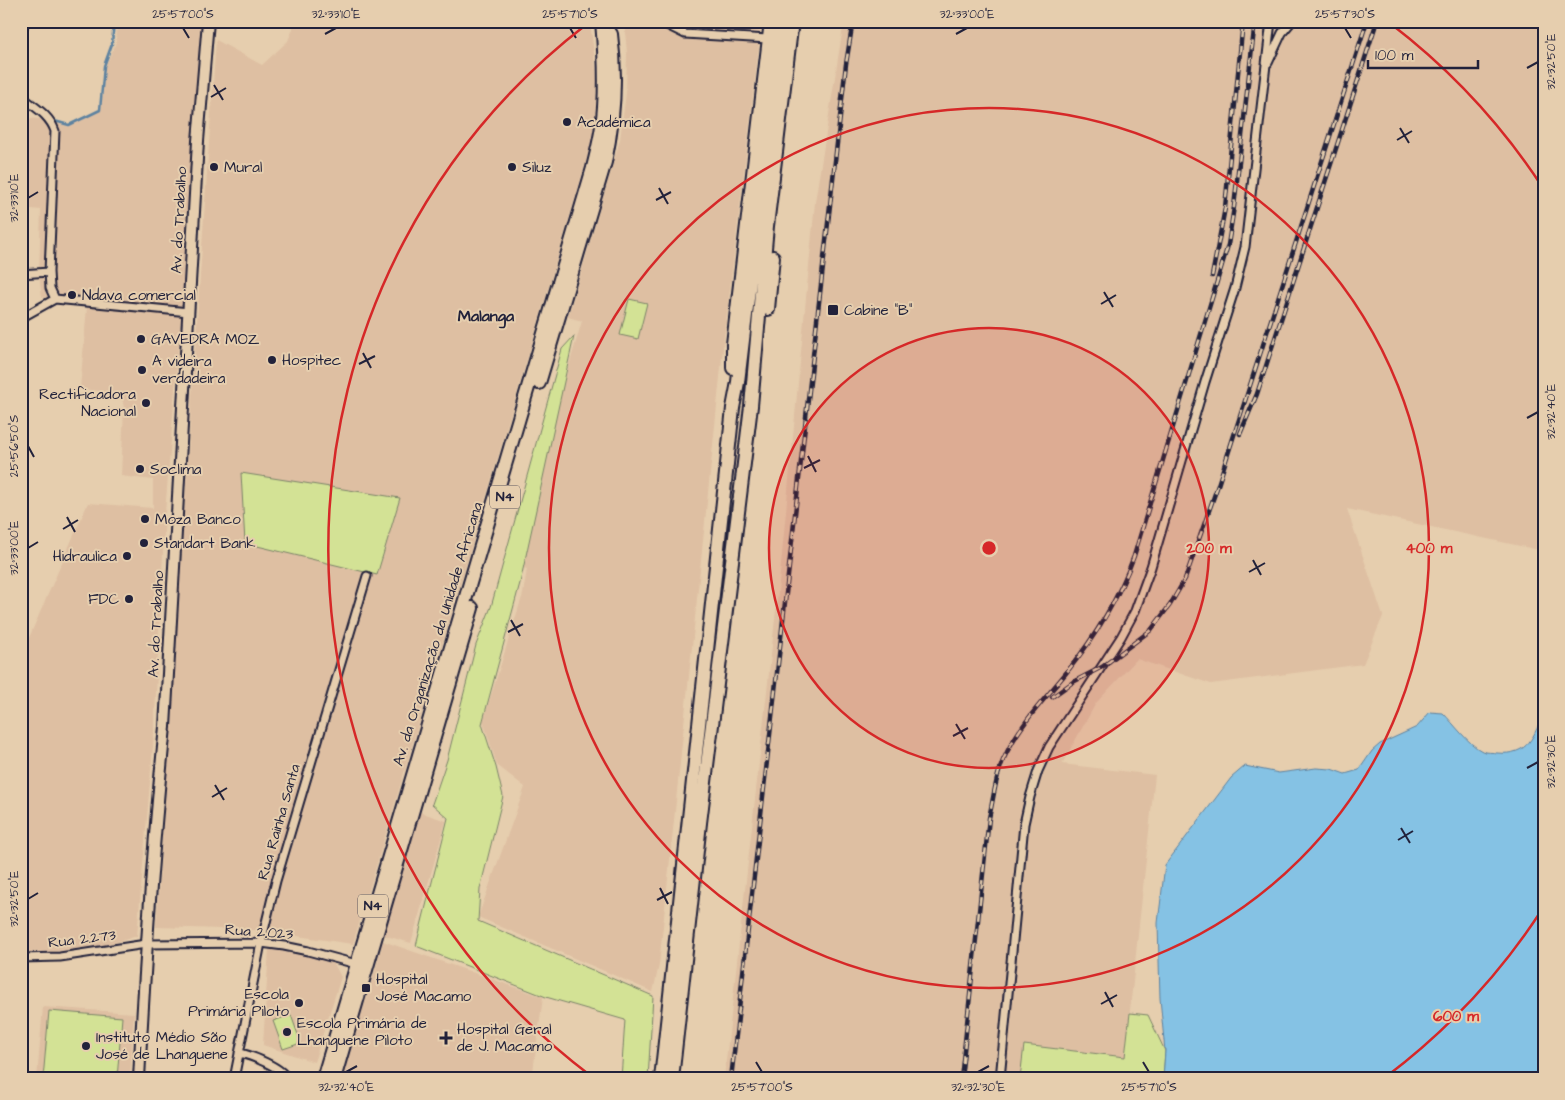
<svg xmlns="http://www.w3.org/2000/svg" width="1565" height="1100" font-family="'Architects Daughter',sans-serif">
  <style>
    .built { fill: #debfa2 }
    .green { fill: #d3e295; stroke: #7a8268 }
    .water { fill: #85c2e4; stroke: #5d82a0 }
    .lines { fill: none; stroke-linecap: round; stroke-linejoin: round }
    .stream { stroke: #5d82a0; stroke-width: 2.5 }
    .street-casing { stroke: #22223b; stroke-width: 11 }
    .secondary-casing { stroke: #22223b; stroke-width: 14 }
    .highway-casing { stroke: #22223b; stroke-width: 16 }
    .street { stroke: #e6ceae; stroke-width: 7 }
    .secondary { stroke: #e6ceae; stroke-width: 10 }
    .highway { stroke: #e6ceae; stroke-width: 12 }
    .rail-casing { stroke: #22223b; stroke-width: 4.5 }
    .rail { stroke: #e6ceae; stroke-width: 2.5; stroke-dasharray: 8; stroke-linecap: butt }
    .ticks { fill: none; stroke: #22223b; stroke-width: 2 }
    .ring { fill: none; stroke: #d62828; stroke-width: 2.5 }
    .poi-dot { fill: #22223b; stroke: #e6ceae; stroke-width: 2 }
    .labels { text-anchor: middle; dominant-baseline: central; stroke-width: 4; stroke-linejoin: round; paint-order: stroke }
    .shield { fill: #e6ceae; stroke: #5d565e; stroke-width: 1 }
    .shield-label { font-size: 14px; font-weight: bold; fill: #22223b }
    .poi-label { font-size: 15px; fill: #22223b; stroke: #e6ceae; text-anchor: start }
    .street-label { font-size: 15px; fill: #22223b; stroke: #e6ceae }
    .neighbourhood-label { font-size: 16px; font-weight: bold; fill: #22223b; stroke: #e6ceae }
    .centre { fill: #d62828; stroke: #e6ceae; stroke-width: 2.5 }
    .ring-label { font-size: 15px; text-anchor: middle; font-weight: bold; fill: #d62828; stroke: #e6ceae; stroke-width: 4; stroke-linejoin: round; paint-order: stroke }
    .neatline { fill: none; stroke: #22223b; stroke-width: 2 }
    .ticks-label { font-size: 12px; text-anchor: middle; fill: #22223b }
  </style>
  <rect width="100%" height="100%" fill="#e6ceae"/>
  <filter id="ink" filterUnits="userSpaceOnUse"><feTurbulence type="fractalNoise" baseFrequency=".02" numOctaves="2"/><feDisplacementMap in="SourceGraphic" scale="10" xChannelSelector="R" yChannelSelector="G"/><feConvolveMatrix kernelMatrix="1 2 1 2 8 2 1 2 1" color-interpolation-filters="sRGB"/></filter>
  <g filter="url(#ink)">
    <path class="built" d="M117,21H205L165,513L154,734L137,936L79,954L21,956V656L88,503L153,508V480L121,476L124,408L121,393L80,389L87,307L42,297L39,275L41,210L21,208V118L43,119L69,126L101,110L105,67L116,43Z
      M292,21H590L597,79L594,135L353,944L255,930L156,927L216,40L262,65L288,41L293,29Z
      M624,21H762L723,348L659,965L653,992L478,917L525,787L497,765L483,721L523,594L527,569L517,566L560,396L582,321L568,317L620,140L626,93L627,53Z
      M844,21H1544V551L1347,509L1383,616L1363,664L1211,684L1137,659L1096,703L1062,764L1155,775L1125,1057L1025,1045L1020,1079H724L781,565L815,202Z
      M420,812L446,821L411,943L383,935Z
      M383,941L543,997L532,1079H341L375,971Z
      M269,948L333,962L341,977L314,1062L263,1045Z
      M43,1007L134,1013L130,1079H37Z"/>
    <path class="green" d="M629,299L647,303L638,339L620,335Z
      M574,336L520,583L482,724L496,767L503,796L480,889L478,921L653,996L648,1079H621L625,1020L546,997L416,946L448,818L432,804L447,760L476,645L491,607L562,349Z
      M241,473L400,498L377,575L245,543Z
      M49,1011L122,1017L117,1079H43Z
      M1130,1013L1148,1015L1165,1051L1163,1079H1020L1024,1045L1125,1057Z
      M291,1015L301,1043L283,1049L273,1021Z"/>
    <path class="water" d="M1544,711V1079H1163L1165,1051L1160,998L1158,923L1165,865L1231,778L1245,766L1279,773L1316,768L1331,769L1345,774L1359,770L1372,751L1380,744L1417,727L1430,712L1443,713C1454,724 1468,744 1482,751C1486,753 1493,752 1497,753C1529,756 1534,736 1544,711Z"/>
    <g class="lines">
      <path class="stream" d="M51,120L69,125L100,110L104,66L112,44L114,21"/>
      <defs>
        <path id="street" d="M659,21L685,34L768,39
          M609,22L622,21
          M21,33L25,21
          M1268,63L1282,33L1292,21
          M21,96C34,107 49,114 55,131L49,272L50,288L55,299L189,312
          M21,274L49,272
          M21,318L55,299
          M21,958L60,957L146,944L261,943L284,946L308,951L360,965
          M239,1053C251,1055 283,1068 287,1079
          M234,1079L261,943L276,881L367,576
          M1000,1079L1024,824L1030,797L1038,771L1049,747L1121,637L1135,611L1151,567L1205,382L1235,288L1245,247L1271,21"/>
        <path id="secondary" d="M139,1079C145,961 153,844 165,727L198,141L208,21"/>
        <path id="highway" d="M768,309L773,257
          M733,368V344L771,21
          M539,383L605,162C614,119 617,78 611,34
          M323,1079L593,168C596,155 600,141 602,126C607,92 605,56 602,21
          M334,1079L472,608
          M661,1079L733,408L738,382L781,21
          M672,1079L700,823L751,406L767,226L792,21"/>
      </defs>
      <use href="#street" class="street-casing"/>
      <use href="#secondary" class="secondary-casing"/>
      <use href="#highway" class="highway-casing"/>
      <use href="#street" class="street"/>
      <use href="#secondary" class="secondary"/>
      <use href="#highway" class="highway"/>
      <defs>
        <path id="rail" d="M1212,276L1225,208L1243,21
          M1240,434L1257,394L1377,21
          M1052,697L1073,682L1102,667L1151,630L1170,605L1185,579L1218,485L1367,21
          M731,1079L846,64L853,21
          M961,1079L989,818C994,796 996,772 1007,752C1022,722 1045,699 1066,673C1096,636 1118,600 1134,556L1228,245L1234,207L1255,21"/>
      </defs>
      <use href="#rail" class="rail-casing"/>
      <use href="#rail" class="rail"/>
    </g>
  </g>
  <path class="ticks" d="M183,28L189,38M570,28L576,38M1345,28L1351,38M325,34L336,28M956,34L967,28M1527,68L1538,62M214,85L223,100M211,97L226,88M1400,128L1409,143M1397,140L1412,131M659,188L668,204M28,198L38,192M656,200L671,192M1104,292L1113,307M1101,304L1116,295M363,353L371,368M359,364L375,356M1527,418L1538,412M28,446L34,457M808,456L816,472M804,468L820,460M67,517L75,532M63,529L78,520M28,548L38,542M1253,560L1261,575M1249,572L1265,563M511,620L520,636M508,632L523,624M956,724L965,739M953,736L968,728M1527,768L1538,762M215,785L224,800M212,797L227,788M1401,828L1410,843M1398,840L1413,831M660,888L668,904M28,899L38,893M657,900L672,892M1105,992L1113,1007M1101,1004L1117,995M756,1062L762,1072M1143,1062L1149,1072M346,1072L357,1066M978,1072L989,1066"/>
  <circle cx="989" cy="548" r="220" fill="#d62828" fill-opacity=".12"/>
  <g class="ring">
    <circle cx="989" cy="548" r="220"/>
    <circle cx="989" cy="548" r="440"/>
    <path d="M1543 908A661 661 0 0 1 1387 1076M591 1076A661 661 0 0 1 587 24M1391 24A661 661 0 0 1 1543 188"/>
  </g>
  <g class="poi-dot">
    <circle cx="567" cy="122" r="5"/>
    <circle cx="214" cy="167" r="5"/>
    <circle cx="512" cy="167" r="5"/>
    <circle cx="72" cy="295" r="5"/>
    <rect x="827" y="304" width="12" height="12" rx="2.5"/>
    <circle cx="141" cy="339" r="5"/>
    <circle cx="272" cy="360" r="5"/>
    <circle cx="142" cy="370" r="5"/>
    <circle cx="146" cy="403" r="5"/>
    <circle cx="140" cy="469" r="5"/>
    <circle cx="145" cy="519" r="5"/>
    <circle cx="144" cy="543" r="5"/>
    <circle cx="127" cy="556" r="5"/>
    <circle cx="129" cy="599" r="5"/>
    <rect x="361" y="983" width="10" height="10" rx="2.5"/>
    <circle cx="299" cy="1003" r="5"/>
    <circle cx="287" cy="1032" r="5"/>
    <path d="M443.5 1030.5h5v5h5v5h-5v5h-5v-5h-5v-5h5z"/>
    <circle cx="86" cy="1046" r="5"/>
  </g>
  <g class="labels">
    <g class="shield">
      <rect x="490" y="485.5" width="30" height="23" rx="4"/>
      <rect x="358" y="894.5" width="30" height="23" rx="4"/>
    </g>
    <g class="shield-label">
      <text x="505" y="497">N4</text>
      <text x="373" y="906">N4</text>
    </g>
    <g class="poi-label">
      <text x="577" y="122">Académica</text>
      <text x="224" y="167">Mural</text>
      <text x="522" y="167">Siluz</text>
      <text x="82" y="295">Ndava comercial</text>
      <text x="844" y="310">Cabine "B"</text>
      <text x="151" y="339">GAVEDRA MOZ</text>
      <text x="282" y="360">Hospitec</text>
      <text x="152" y="361">A videira<tspan x="152" dy="17">verdadeira</tspan></text>
      <text x="136" y="394" text-anchor="end">Rectificadora<tspan x="136" dy="17">Nacional</tspan></text>
      <text x="150" y="469">Soclima</text>
      <text x="155" y="519">Moza Banco</text>
      <text x="154" y="543">Standart Bank</text>
      <text x="117" y="556" text-anchor="end">Hidraulica</text>
      <text x="119" y="599" text-anchor="end">FDC</text>
      <text x="376" y="979">Hospital<tspan x="376" dy="17">José Macamo</tspan></text>
      <text x="289" y="994" text-anchor="end">Escola<tspan x="289" dy="17">Primária Piloto</tspan></text>
      <text x="297" y="1023">Escola Primária de<tspan x="297" dy="17">Lhanguene Piloto</tspan></text>
      <text x="457" y="1029">Hospital Geral<tspan x="457" dy="17">de J. Macamo</tspan></text>
      <text x="96" y="1037">Instituto Médio São<tspan x="96" dy="17">José de Lhanguene</tspan></text>
    </g>
    <g class="street-label">
      <text transform="translate(179 220) rotate(-87)">Av. do Trabalho</text>
      <text transform="translate(156 624) rotate(-87)">Av. do Trabalho</text>
      <text transform="translate(438 634) rotate(-73)">Av. da Organização da Unidade Africana</text>
      <text transform="translate(279 822) rotate(-74)">Rua Rainha Santa</text>
      <text transform="translate(259 932) rotate(4)">Rua 2.023</text>
      <text transform="translate(82 939) rotate(-7)">Rua 2.273</text>
    </g>
    <g class="neighbourhood-label">
      <text x="486" y="316">Malanga</text>
    </g>
  </g>
  <circle cx="989" cy="548" r="8" class="centre"/>
  <g class="ring-label">
    <text x="1209" y="553">200 m</text>
    <text x="1429" y="553">400 m</text>
    <text x="1456" y="1021">600 m</text>
  </g>
  <rect width="1565" height="1100" fill="none" stroke="#e6ceae" stroke-width="55"/>
  <path d="M1368 60v8h110v-8" fill="none" stroke="#22223b" stroke-width="2.5"/>
  <text x="1375" y="60" font-size="15" fill="#22223b" stroke="#e6ceae" stroke-width="4" paint-order="stroke">100 m</text>
  <rect x="28" y="28" width="1510" height="1044" class="neatline"/>
  <g class="ticks-label">
    <text x="183" y="18">25°57'00"S</text>
    <text x="336" y="18">32°33'10"E</text>
    <text x="570" y="18">25°57'10"S</text>
    <text x="967" y="18">32°33'00"E</text>
    <text x="1345" y="18">25°57'30"S</text>
    <text transform="translate(1551 62) rotate(-90)" y="4">32°32'50"E</text>
    <text transform="translate(14 198) rotate(-90)" y="4">32°33'10"E</text>
    <text transform="translate(1551 412) rotate(-90)" y="4">32°32'40"E</text>
    <text transform="translate(14 446) rotate(-90)" y="4">25°56'50"S</text>
    <text transform="translate(14 548) rotate(-90)" y="4">32°33'00"E</text>
    <text transform="translate(1551 762) rotate(-90)" y="4">32°32'30"E</text>
    <text transform="translate(14 899) rotate(-90)" y="4">32°32'50"E</text>
    <text x="346" y="1091">32°32'40"E</text>
    <text x="762" y="1091">25°57'00"S</text>
    <text x="978" y="1091">32°32'30"E</text>
    <text x="1149" y="1091">25°57'10"S</text>
  </g>
</svg>
